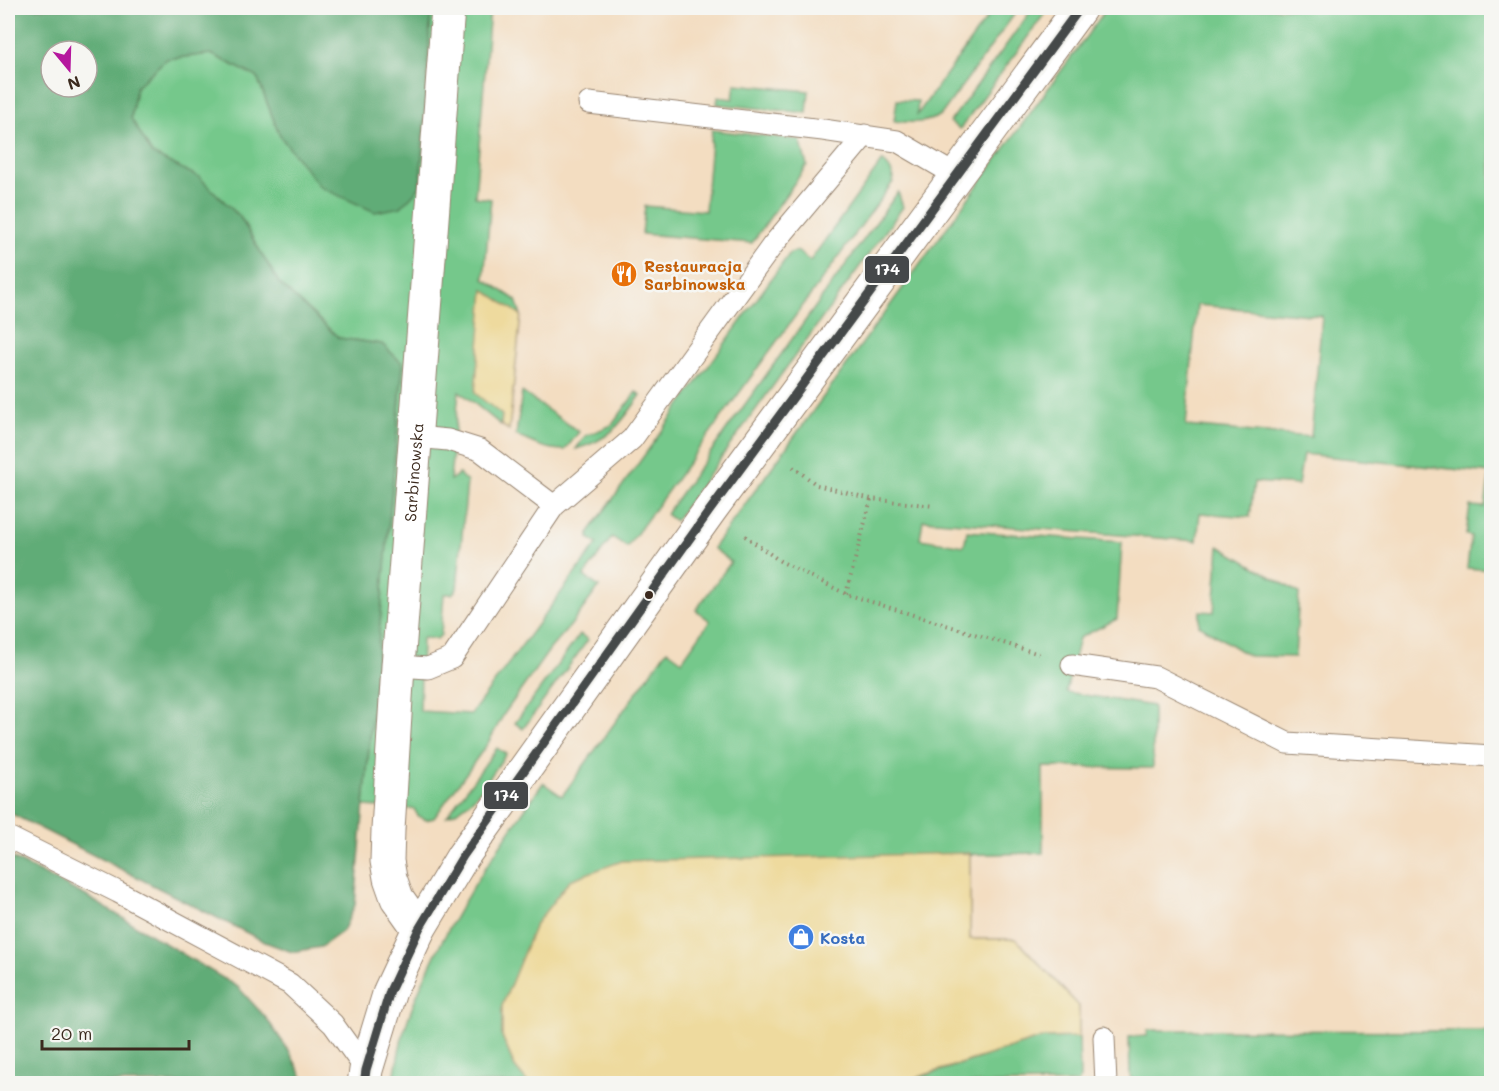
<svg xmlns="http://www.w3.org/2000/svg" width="1499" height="1091" font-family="Mali,sans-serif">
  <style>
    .green { fill: #75c88b; stroke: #587954; stroke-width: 1.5; fill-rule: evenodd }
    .forest { fill: #60ac77; stroke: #4e6b4a; stroke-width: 1.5; fill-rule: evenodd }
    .sand { fill: #eeda9e; stroke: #94825e; stroke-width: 1.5 }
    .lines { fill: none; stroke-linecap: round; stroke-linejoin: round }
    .lane-casing { stroke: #978470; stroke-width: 23 }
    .street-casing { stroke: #978470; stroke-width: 35 }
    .path { stroke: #978470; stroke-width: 4; stroke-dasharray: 1.5 4.5; stroke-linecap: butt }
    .lane { stroke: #fff; stroke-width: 21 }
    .street { stroke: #fff; stroke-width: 33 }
    .bus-1-casing { stroke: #f6f6f2; stroke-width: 14 }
    .bus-1 { stroke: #45484a; stroke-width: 9 }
    .bus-dot { fill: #3b2a1e; stroke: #f6f6f2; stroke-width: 2 }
    .labels { text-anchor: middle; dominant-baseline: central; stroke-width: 5; stroke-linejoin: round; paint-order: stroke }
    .food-label { font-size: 16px; font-weight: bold; fill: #c56008; stroke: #f6f6f2; text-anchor: start }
    .street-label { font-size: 16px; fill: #3b2a1e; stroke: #f6f6f2 }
    .shop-label { font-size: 16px; font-weight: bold; fill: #366cbe; stroke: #f6f6f2; text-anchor: start }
    .line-badge { stroke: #f6f6f2; stroke-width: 2 }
    .badge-label { font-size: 16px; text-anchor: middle; font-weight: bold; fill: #fff }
  </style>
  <rect width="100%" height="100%" fill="#f6f6f2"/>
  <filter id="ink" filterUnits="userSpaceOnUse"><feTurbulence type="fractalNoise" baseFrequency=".0167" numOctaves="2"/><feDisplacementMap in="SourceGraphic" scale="12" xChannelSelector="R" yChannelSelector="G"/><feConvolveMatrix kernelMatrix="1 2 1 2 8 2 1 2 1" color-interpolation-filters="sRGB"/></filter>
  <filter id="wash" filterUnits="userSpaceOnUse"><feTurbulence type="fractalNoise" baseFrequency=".008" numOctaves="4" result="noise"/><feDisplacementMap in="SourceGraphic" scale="24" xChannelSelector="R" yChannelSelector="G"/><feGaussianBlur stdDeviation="1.35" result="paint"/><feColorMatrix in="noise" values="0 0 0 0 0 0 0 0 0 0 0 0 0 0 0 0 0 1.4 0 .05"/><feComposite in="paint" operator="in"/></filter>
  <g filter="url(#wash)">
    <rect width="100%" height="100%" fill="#f3ddc1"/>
    <path class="green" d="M431,8H490L475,197L491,199L484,279L516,300L521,315L484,290L502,415L501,425L459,391L450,480L459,474L467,482L457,589L452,594H444L441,635L437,639L422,638L420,711L471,714L597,544L589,538V532L790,253L797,251L810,261L882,161C890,167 893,172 893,182L627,547L612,537L584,576L599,587L571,625L550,649L504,714L488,743L434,818L426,820L418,816L414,809L364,806L403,364L382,344L339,338L279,283L240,217L199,177L152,154L131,119L136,87L166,59L211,54L257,77L280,136L420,186Z
      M994,8H1019L941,115C925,124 912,123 894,121L897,100L918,101L917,115Z
      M1033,8H1049L960,129L950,122Z
      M1107,8H1491V570L1467,568L1471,536L1466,535L1470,506L1485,507L1490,473L1303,454L1298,485L1254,482L1250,517L1200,513L1197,541L923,520L920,539L964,546L967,531L1122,542L1117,619L1079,638L1066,692L1153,706V768L1043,767V853L622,861L502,1006V1036L515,1067L529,1083L393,1084C396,1067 399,1050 403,1034C432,941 488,862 543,783L562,796L667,650L682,661L710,621L696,610L731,562L713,548ZM1197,305L1322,316L1311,437L1186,426Z
      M735,84L809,91L807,113L717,104L718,97L733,99Z
      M712,130L800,140L807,165L752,243L642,234L645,206L705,211Z
      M898,192L903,207L675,521L666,514Z
      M522,392L579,432L565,450C546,450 533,444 516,435Z
      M636,392L641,395C620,424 612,439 576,449L585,436L612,425Z
      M1219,546L1299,593L1295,657L1249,656L1199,625L1200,611L1214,612Z
      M580,634L588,640L523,729L515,723Z
      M497,748L506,754C489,777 475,806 447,816Z
      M1148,1030L1491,1031V1083L1354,1084L1280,1080L1207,1084L1134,1083L1130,1076L1129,1037L1147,1036Z
      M1079,1037L1080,1078L1078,1083L899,1084L1042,1038Z"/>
    <path class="forest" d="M8,8H431L420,187L401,207L375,212L320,187L280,136L257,77L211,54L166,59L136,87L131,118L152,154L199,177L240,217L279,283L339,338L382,344L403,364L355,905L343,931L321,947L292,952L265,942L8,812ZM51,51H87V87H51Z
      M8,856L86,896L238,987L266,1018L289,1051L306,1083H8Z"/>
    <path class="sand" d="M484,290L521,315L509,430L501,425L502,415L475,393Z
      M970,853V939H1016L1079,1006V1037L1042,1038L899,1083L529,1084L515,1067L502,1036V1006L535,925L570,880L622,861Z"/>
  </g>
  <g filter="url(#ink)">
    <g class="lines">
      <defs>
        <path id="lane" d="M589,103L823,130L897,141L957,176
          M554,506L632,439L772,246L865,135
          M1072,665L1156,677L1287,743L1492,756
          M398,666L428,668L452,658L554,506L480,450L448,440L416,437
          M8,837L118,892L290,984L333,1024L366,1070
          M1104,1037L1106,1084"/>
        <g id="street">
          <path id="s1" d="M419,929L397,898L390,878L387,861L388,830L398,666L448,8"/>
          <path d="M364,1084L366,1070L390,991L419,929L463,856L710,510L1080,8"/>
        </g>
      </defs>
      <use href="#lane" class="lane-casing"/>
      <use href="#street" class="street-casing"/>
      <path class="path" d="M793,467L817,485L871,499L934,506
        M745,536L780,561L846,594L1039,654
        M846,594L871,499"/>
      <use href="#lane" class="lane"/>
      <use href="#street" class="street"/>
      <defs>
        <path id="bus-1" d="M364,1084L366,1070L390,991L419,929L463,856L710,510L1080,8"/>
      </defs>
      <use href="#bus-1" class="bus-1-casing"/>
      <use href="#bus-1" class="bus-1"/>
    </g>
  </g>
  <defs>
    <symbol id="restaurant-disc" viewBox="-11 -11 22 22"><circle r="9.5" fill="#e8710a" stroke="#f6f6f2"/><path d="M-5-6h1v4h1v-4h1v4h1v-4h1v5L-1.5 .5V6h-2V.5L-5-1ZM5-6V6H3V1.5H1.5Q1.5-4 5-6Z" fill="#fff"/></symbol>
    <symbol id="shop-disc" viewBox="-11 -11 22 22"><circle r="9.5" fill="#3f7fe0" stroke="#f6f6f2"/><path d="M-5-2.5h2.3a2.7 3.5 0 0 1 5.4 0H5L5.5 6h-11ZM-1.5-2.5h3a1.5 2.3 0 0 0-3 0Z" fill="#fff"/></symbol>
  </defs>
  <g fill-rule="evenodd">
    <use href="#restaurant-disc" x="609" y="259" width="30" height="30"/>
    <use href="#shop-disc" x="786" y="922" width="30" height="30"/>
  </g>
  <circle class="bus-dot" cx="649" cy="595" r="5"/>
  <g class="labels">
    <g class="food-label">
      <text x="644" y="265">Restauracja<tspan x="644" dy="18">Sarbinowska</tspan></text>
    </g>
    <g class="street-label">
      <text stroke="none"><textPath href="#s1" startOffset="466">Sarbinowska</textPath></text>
    </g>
    <g class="shop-label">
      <text x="820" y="937">Kosta</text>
    </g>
  </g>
  <g class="line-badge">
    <rect x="864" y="255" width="46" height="29" rx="6" fill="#45484a"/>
    <rect x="483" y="781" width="46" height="29" rx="6" fill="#45484a"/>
  </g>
  <g class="badge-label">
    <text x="887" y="275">174</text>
    <text x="506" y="801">174</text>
  </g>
  <rect width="1499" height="1091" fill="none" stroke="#f6f6f2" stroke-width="30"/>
  <g transform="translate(69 69) rotate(161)"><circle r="28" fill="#f6f6f2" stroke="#aba49d" stroke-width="1.5"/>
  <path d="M0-4.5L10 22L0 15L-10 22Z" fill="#b5179e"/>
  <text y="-9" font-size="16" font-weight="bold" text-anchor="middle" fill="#3b2a1e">N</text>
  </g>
  <path d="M42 1040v9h147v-9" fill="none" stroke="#3b2a1e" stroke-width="3"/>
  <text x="51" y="1040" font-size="18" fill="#3b2a1e" stroke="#f6f6f2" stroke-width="4.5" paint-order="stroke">20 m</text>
</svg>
